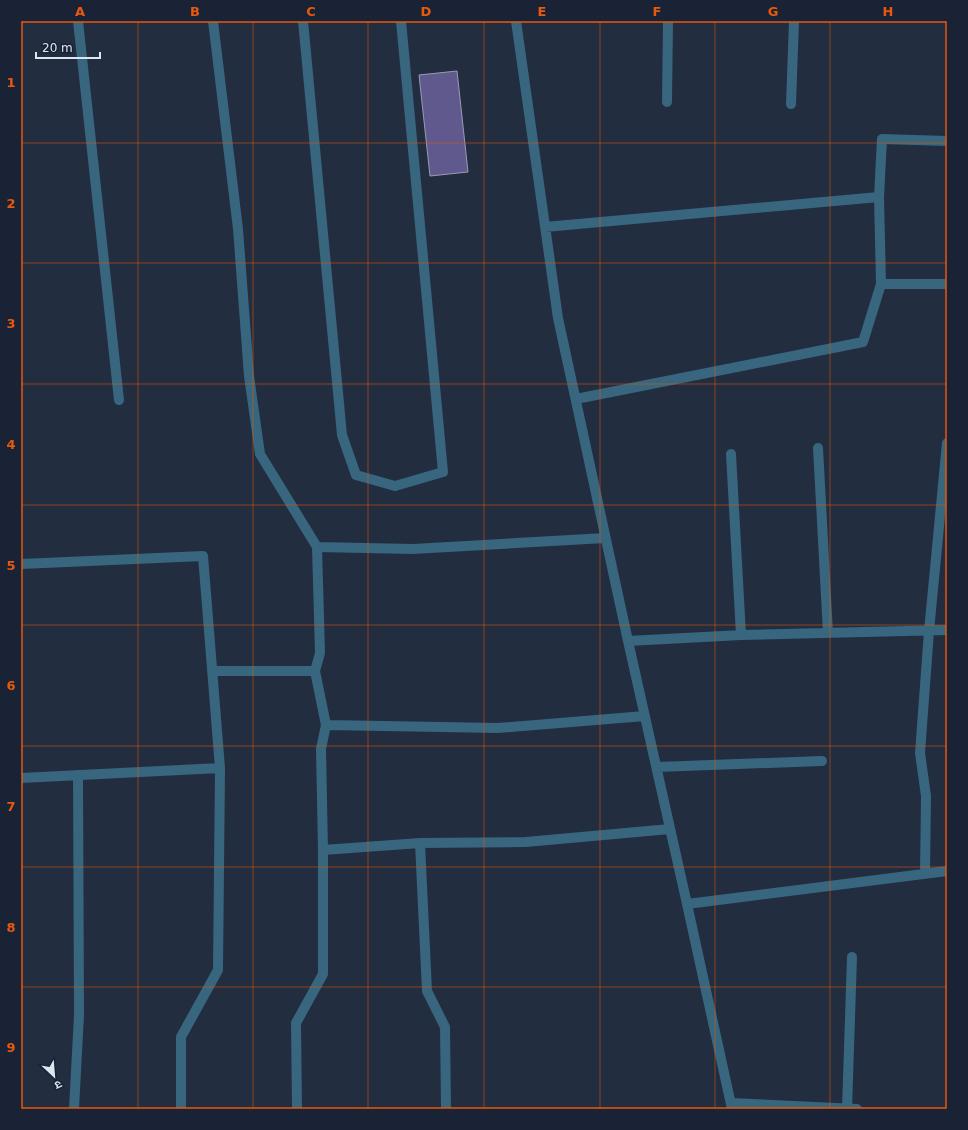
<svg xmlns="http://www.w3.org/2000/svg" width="968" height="1130" font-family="'DejaVu Sans','Noto Sans Devanagari',sans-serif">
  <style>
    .building { fill: #60598e; stroke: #9c9ab3 }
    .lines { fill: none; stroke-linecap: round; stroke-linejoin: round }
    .minor { stroke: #37667e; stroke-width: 10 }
    .grid { fill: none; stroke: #e8590c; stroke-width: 1; stroke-opacity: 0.55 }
    .neatline { fill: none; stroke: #e8590c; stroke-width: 1.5 }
    .grid-label { font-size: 13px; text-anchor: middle; font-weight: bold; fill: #e8590c }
  </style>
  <rect width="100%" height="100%" fill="#222d40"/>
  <path class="building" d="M457,71L468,172L430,176L419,75Z"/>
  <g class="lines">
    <path class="minor" d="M78,21L119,400
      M213,21L238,229L249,376L260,454L317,547L320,653L315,671L326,725L321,749L323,850V974L296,1023L297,1109
      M303,21L342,435L356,475L395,486L443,472L401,21
      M516,21L558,318L628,641L687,904
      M667,102L668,21
      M791,104L794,21
      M947,141L882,139L879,197L881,284H947
      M545,227L879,197
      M576,399L863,342L881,284
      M818,448L828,633
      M731,454L741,635
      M317,547L413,549L605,538
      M21,564L203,556L220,768L21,778
      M628,641L741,635L947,630
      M212,671H315
      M326,725L498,728L645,716
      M657,767L822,761
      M420,843L427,991L445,1027L446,1109
      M323,850L420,843L526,842L670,829
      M925,874L926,796L920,753L929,631L947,443
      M731,1103L857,1109
      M74,1109L79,1015L78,775
      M181,1109V1037L218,970L220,768
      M732,1109L687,904L947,871
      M847,1109L852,957"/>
  </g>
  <path class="grid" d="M138,21V1109M253,21V1109M368,21V1109M484,21V1109M600,21V1109M715,21V1109M830,21V1109M21,143H947M21,263H947M21,384H947M21,505H947M21,625H947M21,746H947M21,867H947M21,987H947"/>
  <rect width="968" height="1130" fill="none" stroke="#192335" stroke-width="44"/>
  <g transform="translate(54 1076) rotate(154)" stroke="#192335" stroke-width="3" paint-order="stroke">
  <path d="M0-3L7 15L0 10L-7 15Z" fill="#dee6f2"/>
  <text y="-6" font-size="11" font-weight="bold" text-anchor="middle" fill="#dee6f2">उ</text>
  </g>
  <path d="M36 52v6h64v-6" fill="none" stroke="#dee6f2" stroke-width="2"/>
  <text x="42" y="52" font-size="12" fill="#dee6f2" stroke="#192335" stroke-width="3" paint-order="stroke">20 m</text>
  <rect x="22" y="22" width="924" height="1086" class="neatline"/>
  <g class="grid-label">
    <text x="80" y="16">A</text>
    <text x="195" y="16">B</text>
    <text x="311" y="16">C</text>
    <text x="426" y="16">D</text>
    <text x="542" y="16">E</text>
    <text x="657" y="16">F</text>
    <text x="773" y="16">G</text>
    <text x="888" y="16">H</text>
    <text x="11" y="87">1</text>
    <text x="11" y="208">2</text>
    <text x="11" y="328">3</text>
    <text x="11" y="449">4</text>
    <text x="11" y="570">5</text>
    <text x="11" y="690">6</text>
    <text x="11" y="811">7</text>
    <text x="11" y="932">8</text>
    <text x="11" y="1052">9</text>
  </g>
</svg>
